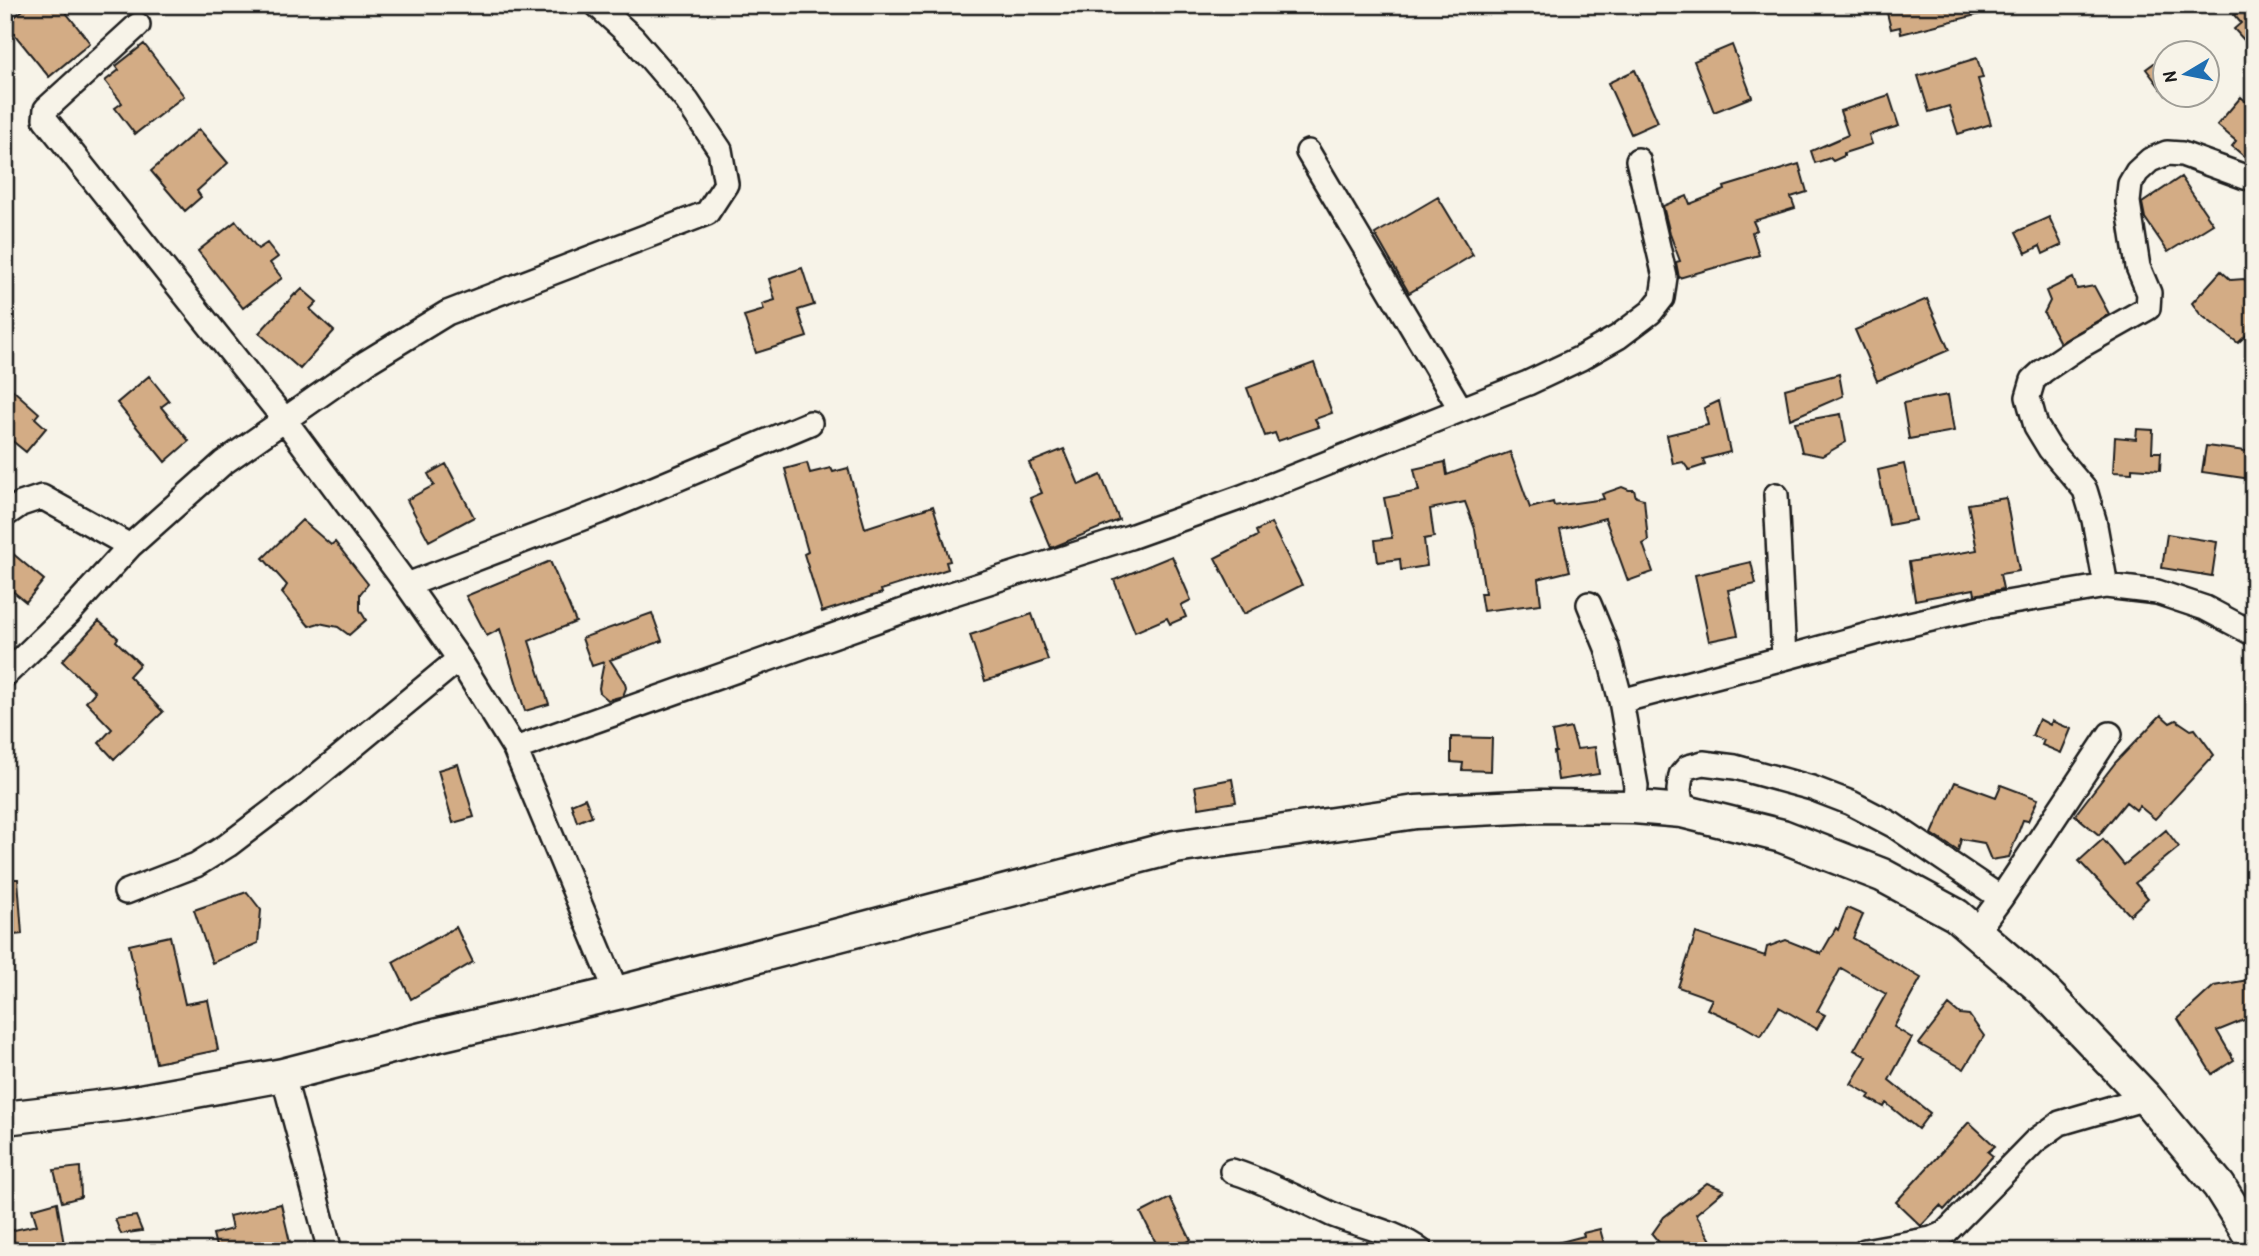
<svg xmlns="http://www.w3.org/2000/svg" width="2259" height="1256" font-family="'Patrick Hand',sans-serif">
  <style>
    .building { fill: #d3ac85; stroke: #1c1c1c; stroke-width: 2 }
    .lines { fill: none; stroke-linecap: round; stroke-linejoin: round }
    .street-casing { stroke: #1c1c1c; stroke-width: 28 }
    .secondary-casing { stroke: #1c1c1c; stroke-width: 37 }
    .street { stroke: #f7f3e8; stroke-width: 23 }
    .secondary { stroke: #f7f3e8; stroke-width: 32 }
  </style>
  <rect width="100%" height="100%" fill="#f7f3e8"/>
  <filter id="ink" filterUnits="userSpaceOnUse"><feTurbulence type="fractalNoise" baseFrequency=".0143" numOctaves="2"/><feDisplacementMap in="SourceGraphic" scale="14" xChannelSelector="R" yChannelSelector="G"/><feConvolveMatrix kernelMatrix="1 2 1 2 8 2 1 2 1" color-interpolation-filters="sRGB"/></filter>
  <g filter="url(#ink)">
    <path class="building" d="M29,5H60L90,43L49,77L6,24Z
      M1885,5H1991L1992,11L1901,34L1900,27L1891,29Z
      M2245,5H2254V51L2234,29L2241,23L2234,15Z
      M144,44L184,96L135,134L115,108L122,103L105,81L119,70L116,66Z
      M1732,45L1752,97L1714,112L1694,61Z
      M2165,55V94L2146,69Z
      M1977,58L1983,78L1978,79L1991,124L1958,134L1949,106L1929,112L1918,76Z
      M1635,70L1658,122L1631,134L1608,83Z
      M1889,95L1899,126L1869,135L1872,144L1844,153V156L1833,161L1830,158L1815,163L1811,151L1848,135L1840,111Z
      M2241,97L2254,108V157L2250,154L2246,158L2232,146L2236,141L2217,125Z
      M199,129L228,163L197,191L201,197L185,211L151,171Z
      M1799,164L1807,192L1791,197L1795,208L1753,221L1757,230L1752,232L1759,255L1679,278L1676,262L1680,261L1670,234L1663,206L1687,196L1690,204L1725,190L1724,187Z
      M2181,177L2213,224L2168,252L2145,218L2142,203Z
      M1438,197L1473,255L1409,293L1375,234Z
      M2049,217L2062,245L2043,254L2040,246L2026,253L2016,232Z
      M236,221L258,249L267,243L278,257L270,263L282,278L243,308L198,251Z
      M802,268L814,305L798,310L807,337L756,353L744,316L764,310L762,304L775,300L769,279Z
      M2221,271L2231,280L2244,279L2254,288V328L2238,343L2200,314L2192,303Z
      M2073,278L2077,289L2094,286L2109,314L2060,343L2044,313L2050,301L2046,291Z
      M302,289L317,302L310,309L334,331L300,369L259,333L295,294L296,295Z
      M1927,299L1949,350L1877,381L1855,330Z
      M1314,363L1332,413L1315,419L1319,427L1278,441L1275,433L1265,436L1247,388Z
      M1839,374L1843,396L1790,419L1785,389Z
      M149,376L169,401L161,407L189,441L165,462L117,403Z
      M5,383L39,413L35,418L46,428L26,452L5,435Z
      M1948,395L1954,431L1909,439L1903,403Z
      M1719,401L1730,452L1703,459L1705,465L1689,470L1683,462L1673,464L1667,435L1708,425L1704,408Z
      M1841,414L1846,442L1822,456L1802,452L1795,422Z
      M2137,429L2153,430L2152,452H2161L2160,470L2132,468V473L2113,472L2115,437L2136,439Z
      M2206,446L2254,452L2251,479L2202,472Z
      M1064,449L1079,485L1101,475L1119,520L1051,548L1030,498L1042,493L1029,463Z
      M1510,452L1530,508L1553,502L1554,506L1604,499L1602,494L1622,487L1629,490H1634L1636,497L1644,499L1648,541L1643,544L1653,572L1628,581L1605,518L1560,530L1570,571L1538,579L1541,604L1483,611L1480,593H1485L1475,529L1465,502L1430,509L1434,537L1424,539L1427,566L1401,570L1400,559L1378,562L1375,540L1392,538L1384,498L1419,491L1414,469L1445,462L1447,475Z
      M807,463L810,473L831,468L833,472L848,468L865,528L933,506L950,561L946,562L948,569L881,590L882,593L822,612L804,554L808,552L785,469Z
      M446,464L474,517L429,541L407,500L434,485L428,474Z
      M1904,464L1916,520L1889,525L1878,470Z
      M2006,498L2019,571L2000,574L2003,589L1975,595L1974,589L1915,600L1909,562L1977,550L1968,504Z
      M302,520L331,545L335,542L368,584L360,594V610L366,620L349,635L338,627L319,623L309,626L282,593L287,585L263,558Z
      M1271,523L1302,585L1244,614L1215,558L1258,536L1256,531Z
      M2167,534L2217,542L2212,576L2162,568Z
      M5,547L44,580L26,602L5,585Z
      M1172,556L1191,600L1181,605L1186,617L1170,624L1167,618L1135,632L1114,580Z
      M550,561L576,622L529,641L549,704L525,711L500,629L487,636L466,596Z
      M1751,562L1756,584L1728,590L1738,635L1709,641L1695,575Z
      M652,613L662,641L610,660L625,683L626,688L623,696L608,700L600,693L599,688L604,662L592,666L582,638Z
      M1032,614L1048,660L985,681L970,635Z
      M99,621L118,638L116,641L140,664L129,676L163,712L114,759L99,743L112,729L86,702L95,692L62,661Z
      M2161,715L2170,723L2176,720L2191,730L2195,729L2214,755L2155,819L2139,806L2136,810L2126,802L2099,835L2075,815L2115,763Z
      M2039,719L2050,725L2052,721L2071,729L2061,753L2042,745L2044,740L2032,736Z
      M1571,728L1577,749L1595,747L1599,774L1558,780L1554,752H1556L1552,732Z
      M1451,737L1492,738L1491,771L1462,770L1463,763L1451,762Z
      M458,764L474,817L453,823L438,770Z
      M1232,779L1236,802L1199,808L1195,786Z
      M1955,782L1996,797L2001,785L2038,799L2028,821L2023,820L2009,857L1991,860L1984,843L1961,839L1958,851L1932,834Z
      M585,798L592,816L577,822L571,804Z
      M2166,830L2179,847L2135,883L2148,898L2130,915L2079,861L2103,839L2124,865Z
      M5,879H18L22,934L5,936Z
      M247,892L261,910L258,943L212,963L194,910Z
      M1847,908L1863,915L1853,938L1921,978L1894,1027L1912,1038L1889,1080L1930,1113L1918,1129L1886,1103L1884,1107L1868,1098L1870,1095L1851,1084L1867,1057L1854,1050L1886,994L1841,968L1817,1011L1825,1015L1817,1029L1779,1007L1761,1036L1736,1022L1707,1009L1712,999L1678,987L1696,933L1765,956L1767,947L1786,940L1821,954L1836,928L1838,930Z
      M456,927L473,962L411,999L393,962Z
      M170,936L185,1004L208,1000L218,1050L156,1063L141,989L139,990L129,945Z
      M2254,979V1016L2217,1031L2234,1060L2212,1074L2178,1019L2214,986Z
      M1949,1005L1960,1014L1969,1015L1984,1036L1964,1069L1919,1044Z
      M1969,1122L1995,1146L1988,1152L1993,1156L1944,1210L1940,1206L1921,1226L1896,1202Z
      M80,1167L81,1197L62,1202L54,1170Z
      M1707,1183L1724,1190L1696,1214L1717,1251H1666L1652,1234L1664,1217Z
      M1170,1198L1191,1240L1170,1251H1160L1141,1213Z
      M57,1202L65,1251H40V1246L17,1251H5V1232L37,1225L32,1209Z
      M281,1204L292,1251H217L213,1234L232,1229L229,1216Z
      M136,1216L142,1231L121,1234L115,1219Z
      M1600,1229L1606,1251H1550L1549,1245L1584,1236L1583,1233Z"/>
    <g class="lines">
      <defs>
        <path id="street" d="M138,25L46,109L45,119L284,419L407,585L459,659L515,749L617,993
          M1308,152L1460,408
          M1776,495L1784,658L1897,627L1983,607L2106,586L2094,520L2085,490L2050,449L2036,426L2028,397L2033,380L2043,371L2077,348L2148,308L2149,293L2138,267L2128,202L2130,184L2137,172L2150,160L2167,153L2182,154L2245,177L2254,178
          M5,515L21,504L42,497L130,546
          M407,585L601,511L810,423
          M2106,586L2157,592L2205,608L2254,634
          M1589,604L1607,648L1621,701L1636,786L1634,807
          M5,675L68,614L130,546L223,463L367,362L447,313L707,213L726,184L720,150L687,101L633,38L597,5
          M1621,701L1784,658
          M515,749L945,596L1130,537L1242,497L1528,383L1581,358L1618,337L1651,312L1662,298L1665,277L1638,160
          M1682,811L1679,790L1681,775L1688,767L1703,763L1735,767L1812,788L1851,803L1893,825L2001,898L2110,734
          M126,892L196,865L228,845L299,791L459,659
          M1976,932L2001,898
          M283,1075L330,1251
          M1232,1171C1267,1182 1298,1199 1331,1214C1360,1226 1395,1231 1421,1251
          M1865,1251L1931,1239L1945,1233L2035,1141L2060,1123L2146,1098"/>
        <path id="secondary" d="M5,1118L124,1104L283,1075L430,1037L617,993L1175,847L1416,812L1541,806L1634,807L1682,811L1782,836L1882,875L1956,915L2042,989L2146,1098L2219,1186L2254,1242"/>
      </defs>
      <use href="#street" class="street-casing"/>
      <use href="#secondary" class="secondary-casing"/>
      <use href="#street" class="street"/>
      <use href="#secondary" class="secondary"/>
    </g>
  </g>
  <rect width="2259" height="1256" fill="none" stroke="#f7f3e8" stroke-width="28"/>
  <rect x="14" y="14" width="2231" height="1228" fill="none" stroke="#1c1c1c" stroke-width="2.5" filter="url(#ink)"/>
  <g transform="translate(2186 74) rotate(260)"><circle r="33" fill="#f7f3e8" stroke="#9f9d96" stroke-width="2"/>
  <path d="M0-5L12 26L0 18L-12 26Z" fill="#1f6fb2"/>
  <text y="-10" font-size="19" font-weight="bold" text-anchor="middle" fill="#1c1c1c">N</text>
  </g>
</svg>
